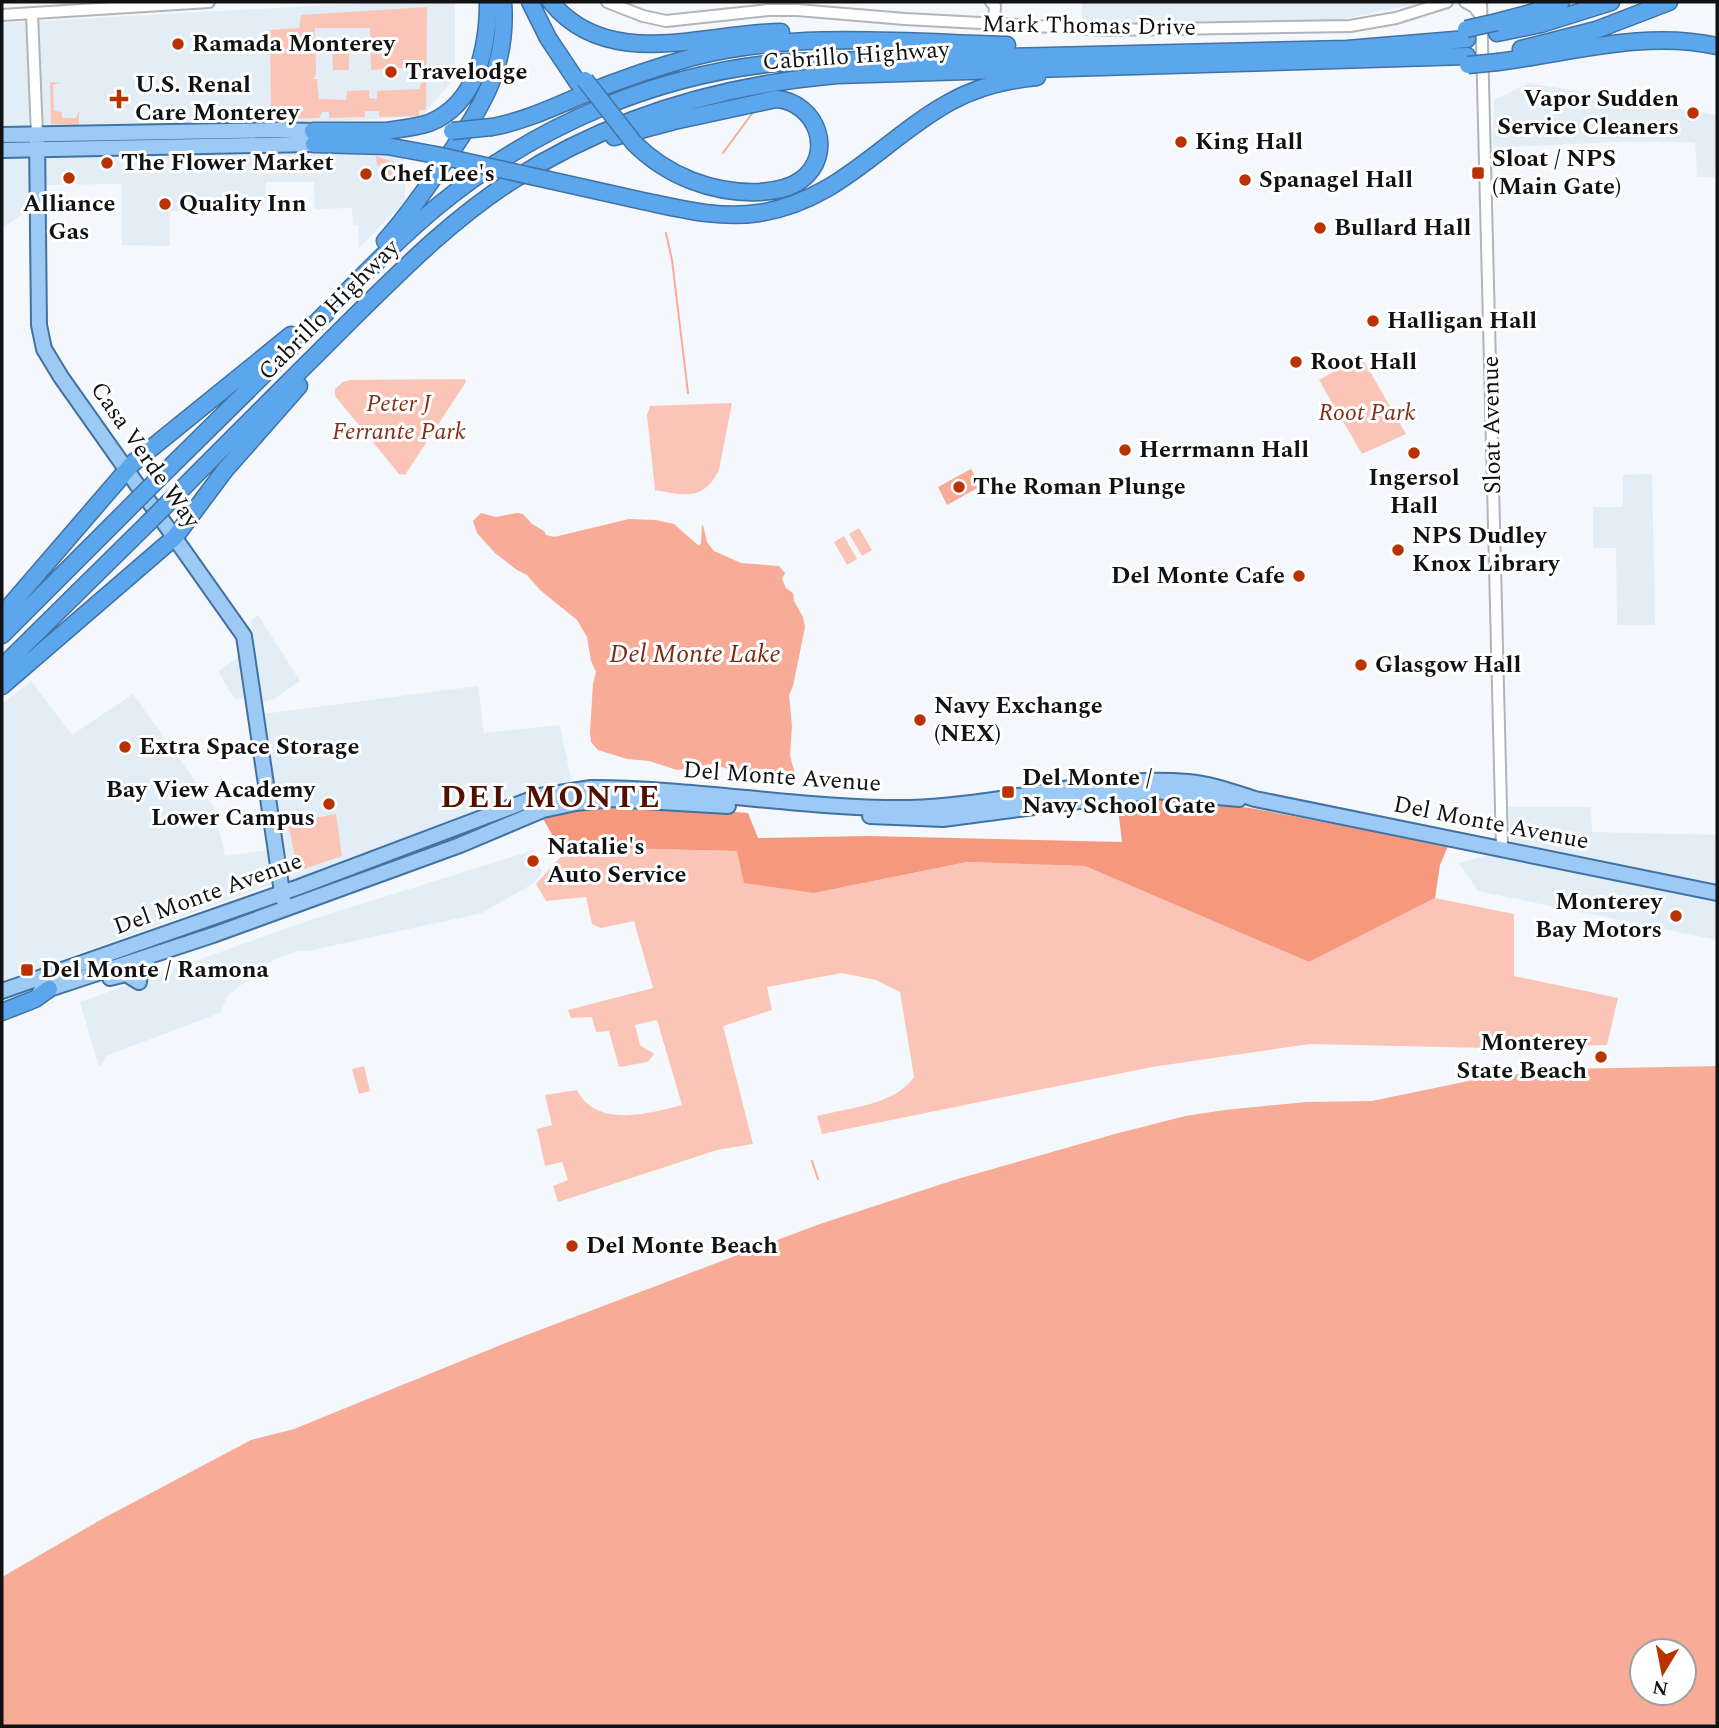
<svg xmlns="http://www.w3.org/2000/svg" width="1719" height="1728" font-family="Spectral,serif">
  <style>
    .built { fill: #e3edf5 }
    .green { fill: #fac5b6; fill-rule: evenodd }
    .forest { fill: #f6987e }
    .water { fill: #f8ab96; fill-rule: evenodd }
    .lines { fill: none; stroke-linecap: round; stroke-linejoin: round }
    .stream { stroke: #f8ab96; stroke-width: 2 }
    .minor-casing { stroke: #b1b5b9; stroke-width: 14 }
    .major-casing { stroke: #4172a1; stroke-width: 18 }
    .highway-casing { stroke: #4172a1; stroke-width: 19 }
    .minor { stroke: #fff; stroke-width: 10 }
    .major { stroke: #9dcaf4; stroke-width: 14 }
    .highway { stroke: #5ba6ed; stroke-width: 16 }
    .highway-bridge-casing { stroke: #4172a1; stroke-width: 19; stroke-linecap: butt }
    .highway-bridge { stroke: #5ba6ed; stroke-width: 16 }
    .poi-dot { fill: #ba3200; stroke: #fff; stroke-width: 2.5 }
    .labels { text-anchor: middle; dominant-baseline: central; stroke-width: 6; stroke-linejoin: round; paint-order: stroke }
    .street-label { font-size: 24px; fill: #101213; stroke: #fff }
    .poi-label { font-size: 24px; font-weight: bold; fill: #101213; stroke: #fff; text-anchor: start }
    .park-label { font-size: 24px; font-style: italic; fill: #823019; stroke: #fff }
    .water-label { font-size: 26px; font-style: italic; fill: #7d2b13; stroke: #fff }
    .district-label { font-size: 32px; font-weight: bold; letter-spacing: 2px; fill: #511000; stroke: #fff }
  </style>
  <rect width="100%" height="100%" fill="#f4f8fc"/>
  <path class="built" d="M386,2H455V78L422,116L312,123L52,126L29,123L24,127H2V23Z
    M1082,2H1427L1338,20L1082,23Z
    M1529,83L1717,115V166L1715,177H1697L1695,142H1613L1493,148L1494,100Z
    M370,153L405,155V201L359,248L358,225H353L352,208L315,209L314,182H266V202H219L218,210L170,211V246L122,245V184L37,185V204L2,228V158Z
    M1652,474L1655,625H1617L1616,548H1593V507H1623V475Z
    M258,615L300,681L272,700L254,703L253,696L235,700L218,671L240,656L256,654L251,620Z
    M31,681L72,735L133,694L214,807L225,856L275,849L255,715L478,686L484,733L560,725L573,790L282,892L275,854L272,884L2,981V704Z
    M1509,807H1591L1592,832L1717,835V940L1478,891L1459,863L1511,849Z
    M534,850L542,873L534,883L482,913L308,951H298L275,959L228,995L220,1013L108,1055L99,1067L80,1002L310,920Z"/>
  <path class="green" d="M427,7L426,110H419V116L379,117V111H365V117L329,118V112H322L319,118L278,119V113H271L270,30L299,28L301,15ZM315,28H370L371,70L419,67V72L423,73V83L420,84V89L377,91V99L369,98V90L347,91L346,100L319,99L317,79H313L316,74Z
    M332,46H349V70H333Z
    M50,82L61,83L53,85L54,111L62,112V118H76L79,111V125L51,124Z
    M376,156L398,164V175H379V170L387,171L388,165L382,163L377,166Z
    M1361,356L1406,434L1362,454L1319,380Z
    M465,379L466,382L405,475L399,474L335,396V389L343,382L350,380Z
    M732,403L719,470C703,502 684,495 655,490L647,415L650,406Z
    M859,528L872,550L862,556L849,534Z
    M844,536L857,559L847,565L834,542Z
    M336,814L342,856L298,871L288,823Z
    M570,847L738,851L814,893L967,862L1085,866L1309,962L1435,898L1514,914V976L1618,998L1607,1045L1486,1048L1310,1044L1152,1067L822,1134L817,1116C848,1108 895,1105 914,1077L900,992L876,980L842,973L767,987L772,1010L723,1026L753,1144L717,1150L558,1202L553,1186L568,1180L562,1162L545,1166L537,1129L552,1125L545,1095L577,1090C596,1128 648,1114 682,1105L657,1020L635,1025L640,1045L654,1054L648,1062L619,1067L609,1031L596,1032L592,1017L571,1018L568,1010L653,988L634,921L601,928L592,924L586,897L546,901L536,884Z
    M364,1066L370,1091L359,1094L352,1069Z"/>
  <path class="forest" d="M1168,796L1256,809L1448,846L1440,865L1435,898L1309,962L1085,866L967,862L814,893L744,883L737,851L570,847L558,845L542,817L578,807L622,803L748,813L758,838L869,836L1122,842L1117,800Z"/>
  <path class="water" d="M971,469L981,486L947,505L938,487Z
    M481,513L496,517L517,513L523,514L532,524L544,531L546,535L554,537L629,519L656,520L674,524L699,546L701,543L702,525H703L707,542L714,551L741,563L779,566L785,573L782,579L786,588L793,593L794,601L803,617L805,627L793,686L789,695L792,726L790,756L796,777L787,780C763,762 764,769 739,778L735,777L728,769L712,764L677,770L649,761L627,759L598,750L591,742L590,732L593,684L596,672L591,661L587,637L577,620L540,590L527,575L517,570L495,553L477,533L473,521Z
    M1717,1066V1726H2V1577L102,1519L251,1440L294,1429L508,1342L817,1225L954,1180L1115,1134L1185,1116L1225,1110L1306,1102L1372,1101L1483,1078L1564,1069ZM1642,1651H1684V1693H1642Z"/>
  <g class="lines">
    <path class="stream" d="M723,153L754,111
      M666,233L672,260L688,393
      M812,1161L818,1179"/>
    <defs>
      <path id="minor" d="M607,2L643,16L666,21L768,10H797L905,19L1109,30L1350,26L1396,18L1447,2
        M991,2L995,6L994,24
        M1465,2L1474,7L1481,16
        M1481,2L1502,848
        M32,14L37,135
        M2,15L209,2"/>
      <path id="major" d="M2,135L277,130L313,131
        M37,135L39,325L44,349L61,377L244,636L283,899
        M2,150L314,144
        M870,816L943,819L1155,791L1239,799
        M110,978L126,974L139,982L141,966L150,956
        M2,991L299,887L540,796L591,788C697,788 803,809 909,808C1002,806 1095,774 1188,782C1212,784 1233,792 1255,799L1717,893
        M40,992L213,935L460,845L543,810L576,803L611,799L728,806"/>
      <path id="highway" d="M530,2L548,38L578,83
        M551,2C608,72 704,33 781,32
        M1497,22L1531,13L1561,2
        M1497,33L1541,24L1611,2
        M1521,49L1596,30L1669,2
        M1498,62C1571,53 1643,30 1717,46
        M492,127C525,121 556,106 587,93C622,79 657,67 693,57C796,31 902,42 1007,45
        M313,131H388
        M380,132C396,129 414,128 429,123C477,104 488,47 488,2
        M614,137L674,121L776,99C817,102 836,154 801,180C789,189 774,191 760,192C713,194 667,176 634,143
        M314,144L387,146L436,155
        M549,180C580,187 612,194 643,201C681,209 719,219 759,213C839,201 883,139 950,102C977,87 1006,80 1037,77
        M385,241C409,214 429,185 449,155C483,104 508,66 503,2
        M155,482C207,430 260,378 313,326C354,285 394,242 439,205C538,124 659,73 786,62L1347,49L1467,39
        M169,502C227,443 286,385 345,326C398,274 449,221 513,180C610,118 722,85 837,75L1467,56
        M2,615L133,463L291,335
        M2,635L133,504
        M2,667L147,524
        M2,686L175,537L225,470L299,386
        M2,1012L35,999L49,989"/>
    </defs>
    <use href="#minor" class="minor-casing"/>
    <use href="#major" class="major-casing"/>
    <use href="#highway" class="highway-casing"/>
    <use href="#minor" class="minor"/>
    <use href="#major" class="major"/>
    <use href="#highway" class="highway"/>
    <defs>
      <path id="highway-bridge" d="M1466,29L1497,22
        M1468,65L1498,62
        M585,80L634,143
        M452,131L492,127
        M436,155L549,180
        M133,504L155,482
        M147,524L169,502"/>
    </defs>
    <use href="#highway-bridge" class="highway-bridge-casing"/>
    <use href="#highway-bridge" class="highway-bridge"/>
  </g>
  <g class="poi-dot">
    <circle cx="178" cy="44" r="7"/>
    <circle cx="391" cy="72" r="7"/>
    <path d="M115.5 88.5h7v7h7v7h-7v7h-7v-7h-7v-7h7z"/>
    <circle cx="1693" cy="113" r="7"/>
    <circle cx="1181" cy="142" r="7"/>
    <circle cx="107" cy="163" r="7"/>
    <rect x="1471" y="166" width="14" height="14" rx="3.5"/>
    <circle cx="366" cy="174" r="7"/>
    <circle cx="69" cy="178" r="7"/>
    <circle cx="1245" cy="180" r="7"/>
    <circle cx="165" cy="204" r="7"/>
    <circle cx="1320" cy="228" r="7"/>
    <circle cx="1373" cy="321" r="7"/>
    <circle cx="1296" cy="362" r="7"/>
    <circle cx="1125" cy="450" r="7"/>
    <circle cx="1414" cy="453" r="7"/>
    <circle cx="959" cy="487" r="7"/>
    <circle cx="1398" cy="550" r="7"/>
    <circle cx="1299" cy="576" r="7"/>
    <circle cx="1361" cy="665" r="7"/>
    <circle cx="920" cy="720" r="7"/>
    <circle cx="125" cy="747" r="7"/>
    <rect x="1001" y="785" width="14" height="14" rx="3.5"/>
    <circle cx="329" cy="804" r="7"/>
    <circle cx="533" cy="861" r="7"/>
    <circle cx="1676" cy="916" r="7"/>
    <rect x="20" y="963" width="14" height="14" rx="3.5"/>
    <circle cx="1601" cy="1057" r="7"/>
    <circle cx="572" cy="1246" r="7"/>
  </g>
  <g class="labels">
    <g class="street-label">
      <text transform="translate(1089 26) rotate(1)">Mark Thomas Drive</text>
      <text transform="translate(856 56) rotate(-4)">Cabrillo Highway</text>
      <text transform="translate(329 310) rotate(-45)">Cabrillo Highway</text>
      <text transform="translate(1492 425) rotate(-91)">Sloat Avenue</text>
      <text transform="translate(145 455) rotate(55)">Casa Verde Way</text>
      <text transform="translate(782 777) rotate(4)">Del Monte Avenue</text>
      <text transform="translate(1491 823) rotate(11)">Del Monte Avenue</text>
      <text transform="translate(208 894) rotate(-20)">Del Monte Avenue</text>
    </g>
    <g class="poi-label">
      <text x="192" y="44">Ramada Monterey</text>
      <text x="405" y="72">Travelodge</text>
      <text x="135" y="85">U.S. Renal<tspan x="135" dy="28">Care Monterey</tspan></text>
      <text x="1679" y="99" text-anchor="end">Vapor Sudden<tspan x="1679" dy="28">Service Cleaners</tspan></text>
      <text x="1195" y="142">King Hall</text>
      <text x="1492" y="159">Sloat / NPS<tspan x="1492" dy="28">(Main Gate)</tspan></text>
      <text x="121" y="163">The Flower Market</text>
      <text x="380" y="174">Chef Lee's</text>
      <text x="1259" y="180">Spanagel Hall</text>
      <text x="69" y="204" text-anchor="middle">Alliance<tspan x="69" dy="28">Gas</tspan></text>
      <text x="179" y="204">Quality Inn</text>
      <text x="1334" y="228">Bullard Hall</text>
      <text x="1387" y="321">Halligan Hall</text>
      <text x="1310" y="362">Root Hall</text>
      <text x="1139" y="450">Herrmann Hall</text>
      <text x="1414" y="478" text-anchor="middle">Ingersol<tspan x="1414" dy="28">Hall</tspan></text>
      <text x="973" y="487">The Roman Plunge</text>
      <text x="1412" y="536">NPS Dudley<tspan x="1412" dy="28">Knox Library</tspan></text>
      <text x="1285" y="576" text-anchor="end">Del Monte Cafe</text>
      <text x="1375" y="665">Glasgow Hall</text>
      <text x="934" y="706">Navy Exchange<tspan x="934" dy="28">(NEX)</tspan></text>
      <text x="139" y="747">Extra Space Storage</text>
      <text x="1022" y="778">Del Monte /<tspan x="1022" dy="28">Navy School Gate</tspan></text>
      <text x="315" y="790" text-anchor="end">Bay View Academy<tspan x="315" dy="28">Lower Campus</tspan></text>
      <text x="547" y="847">Natalie's<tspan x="547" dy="28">Auto Service</tspan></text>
      <text x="1662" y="902" text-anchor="end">Monterey<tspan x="1662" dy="28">Bay Motors</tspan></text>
      <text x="41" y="970">Del Monte / Ramona</text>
      <text x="1587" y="1043" text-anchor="end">Monterey<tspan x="1587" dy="28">State Beach</tspan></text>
      <text x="586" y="1246">Del Monte Beach</text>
    </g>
    <g class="park-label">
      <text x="399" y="404">Peter J<tspan x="399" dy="28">Ferrante Park</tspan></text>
      <text x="1367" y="413">Root Park</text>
    </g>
    <g class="water-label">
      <text x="695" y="654">Del Monte Lake</text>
    </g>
    <g class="district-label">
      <text x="551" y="797">DEL MONTE</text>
    </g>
  </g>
  <rect width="1719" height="1728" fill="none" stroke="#101213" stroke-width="7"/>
  <g transform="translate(1663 1672) rotate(190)"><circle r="33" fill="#ffffff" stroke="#9fa0a1" stroke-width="2"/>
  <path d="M0-5L12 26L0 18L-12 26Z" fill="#ba3200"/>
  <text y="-10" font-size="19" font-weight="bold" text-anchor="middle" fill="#101213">N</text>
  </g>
</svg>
